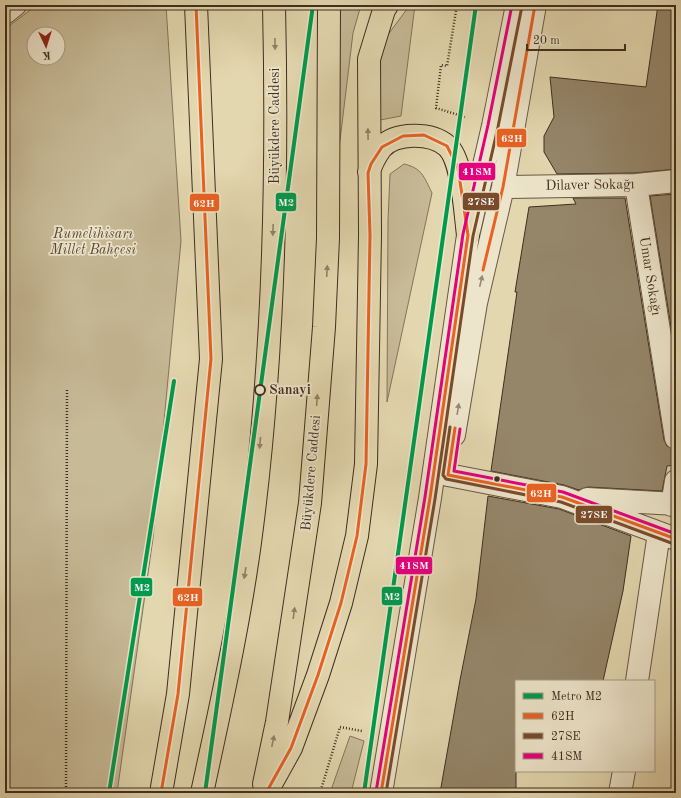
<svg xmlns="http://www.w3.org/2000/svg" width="681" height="798" font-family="'Old Standard TT',serif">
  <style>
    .green { fill: #c7ba97; stroke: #84745b; fill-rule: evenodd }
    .building { fill: #95866a; stroke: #402e1f }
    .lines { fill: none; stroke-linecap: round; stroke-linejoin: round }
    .minor-casing { stroke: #695843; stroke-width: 24 }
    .major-casing { stroke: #402e1f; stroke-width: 24 }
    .path { stroke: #402e1f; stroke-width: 2.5; stroke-dasharray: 1 2; stroke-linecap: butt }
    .minor { stroke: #ede5cb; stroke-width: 22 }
    .major { stroke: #e3d7af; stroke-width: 22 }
    .bus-1-casing { stroke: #ede5cb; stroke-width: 6 }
    .bus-2-casing { stroke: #ede5cb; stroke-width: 6 }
    .bus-3-casing { stroke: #ede5cb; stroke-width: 6 }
    .bus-1 { stroke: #e96222; stroke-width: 3 }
    .bus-2 { stroke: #7a4b2a; stroke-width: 3 }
    .bus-3 { stroke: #e5007d; stroke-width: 3 }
    .metro-1-casing { stroke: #ede5cb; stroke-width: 7 }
    .metro-1 { stroke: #009a4c; stroke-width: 4 }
    .oneway { fill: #928267 }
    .oneway2 { fill: #968a75 }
    .stop-dot { fill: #ede5cb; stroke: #402e1f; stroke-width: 2 }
    .bus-dot { fill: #402e1f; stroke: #ede5cb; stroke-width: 1.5 }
    .labels { text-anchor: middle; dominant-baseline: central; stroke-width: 3.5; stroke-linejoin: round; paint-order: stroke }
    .street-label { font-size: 14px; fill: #402e1f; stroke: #ede5cb }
    .park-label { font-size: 14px; font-style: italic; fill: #5b4a37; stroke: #ede5cb }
    .stop-label { font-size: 14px; font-weight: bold; fill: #402e1f; stroke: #ede5cb; text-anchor: start }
    .line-badge { stroke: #ede5cb; stroke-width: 1.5 }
    .badge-label { font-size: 11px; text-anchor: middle; font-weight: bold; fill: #fff }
  </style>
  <rect width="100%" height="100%" fill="#e3d7af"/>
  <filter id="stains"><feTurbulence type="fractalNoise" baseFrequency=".005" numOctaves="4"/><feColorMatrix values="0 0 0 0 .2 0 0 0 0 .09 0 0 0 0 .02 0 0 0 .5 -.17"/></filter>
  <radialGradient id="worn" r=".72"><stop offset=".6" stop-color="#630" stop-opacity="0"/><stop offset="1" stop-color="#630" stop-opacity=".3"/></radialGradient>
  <path class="green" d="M37,5H166L181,241L153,538L117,793H5V29ZM34,34H58V58H34Z
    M339,5H361L353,33L334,190Z
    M410,5H415L401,116L375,121L377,72L387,36Z
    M404,164C422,168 424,177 432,193L387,402L388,220L390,174Z
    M350,736L364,741L351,793H330Z"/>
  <path class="building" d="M658,5H676V169L635,173L557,174L544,152V136L554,117L550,77L646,87Z
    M676,194V358L650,196Z
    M573,198H625L664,440L667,446L676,450V465L667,466L662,491L588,487L579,490L564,485L491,471L517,292H515L529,207L576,204Z
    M488,496L559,509L631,536L623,591L603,681H516V793H440L460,680L476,599Z"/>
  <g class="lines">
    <defs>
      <path id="minor" d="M5,13L15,5
        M636,185L676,438
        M503,187L636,185L676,181
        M454,435L476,303L503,187L535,5
        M448,475L562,497L676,539
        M587,499L676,504
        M672,505L676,481
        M637,681L659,533
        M381,793L430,498L468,235L493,126L517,5
        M620,793L624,771"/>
      <path id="major" d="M369,172C371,164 376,155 381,148C395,132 431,132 447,146C463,160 465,213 468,235
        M264,784L277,722L310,503L324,327L328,238L329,5
        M161,793L178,694L211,359L196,5
        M202,793C221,705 241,616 252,527C274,354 278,178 274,5
        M266,793L291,748L318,675L341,603L357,536L366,464L370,235L369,59L384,10L387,5"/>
    </defs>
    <use href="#minor" class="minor-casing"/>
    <use href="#major" class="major-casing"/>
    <path class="path" d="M457,5L447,66L441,65L436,108L465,117
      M66,793L67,388
      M320,793L340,727L362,731"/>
    <use href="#minor" class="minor"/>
    <use href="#major" class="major"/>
    <defs>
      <path id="bus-1" d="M483,270L503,187L535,5
        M455,428L448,475L562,497L676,539
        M161,793L178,694L211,359L196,5
        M266,793L291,748L318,675L341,603L357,536L366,464L370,235L368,173L371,164L382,147L403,136L424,135L447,146L458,168L468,235L430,498L381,793"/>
      <path id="bus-2" d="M450,427L443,475L446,479L561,502L674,544
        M386,793L435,499L473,236L498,127L522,6"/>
      <path id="bus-3" d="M460,429L454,471L563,492L676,534
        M376,792L425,497L463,234L488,125L512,5"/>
    </defs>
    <use href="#bus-1" class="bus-1-casing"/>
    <use href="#bus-2" class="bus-2-casing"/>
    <use href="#bus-3" class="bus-3-casing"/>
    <use href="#bus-1" class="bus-1"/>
    <use href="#bus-2" class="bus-2"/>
    <use href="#bus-3" class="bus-3"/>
    <defs>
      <path id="metro-1" d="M109,793L174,381
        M205,793L313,5
        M364,793L476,5"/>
    </defs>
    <use href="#metro-1" class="metro-1-casing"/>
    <use href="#metro-1" class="metro-1"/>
  </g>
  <defs><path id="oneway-solid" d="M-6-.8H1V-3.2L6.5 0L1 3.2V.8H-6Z"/></defs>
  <g class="oneway">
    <use href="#oneway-solid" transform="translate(275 44) rotate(89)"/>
    <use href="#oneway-solid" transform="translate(368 134) rotate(-91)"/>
    <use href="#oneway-solid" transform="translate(273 230) rotate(92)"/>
    <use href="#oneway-solid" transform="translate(327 271) rotate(-87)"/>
    <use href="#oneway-solid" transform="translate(317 400) rotate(-86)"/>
    <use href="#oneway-solid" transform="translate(260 443) rotate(95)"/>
    <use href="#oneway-solid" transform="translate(245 573) rotate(99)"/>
    <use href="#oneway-solid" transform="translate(294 613) rotate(-82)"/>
    <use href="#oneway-solid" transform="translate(273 741) rotate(-78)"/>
  </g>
  <g class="oneway2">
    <use href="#oneway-solid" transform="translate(481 281) rotate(-77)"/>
    <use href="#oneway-solid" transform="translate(458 409) rotate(-81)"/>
  </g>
  <circle class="stop-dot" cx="260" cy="390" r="5"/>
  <circle class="bus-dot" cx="497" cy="479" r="3.5"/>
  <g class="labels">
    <g class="street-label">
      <text transform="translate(275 126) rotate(-90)">Büyükdere Caddesi</text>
      <text transform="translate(590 185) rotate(-1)">Dilaver Sokağı</text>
      <text transform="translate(650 276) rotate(81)">Umar Sokağı</text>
      <text transform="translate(311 473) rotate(-85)">Büyükdere Caddesi</text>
    </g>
    <g class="park-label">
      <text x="93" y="234">Rumelihisarı<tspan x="93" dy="16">Millet Bahçesi</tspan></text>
    </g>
    <g class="stop-label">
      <text x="269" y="390">Sanayi</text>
    </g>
  </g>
  <g class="line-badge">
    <rect x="496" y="128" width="31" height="20" rx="4" fill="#e96222"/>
    <rect x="458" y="162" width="38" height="19" rx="4" fill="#e5007d"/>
    <rect x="462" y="192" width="38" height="19" rx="4" fill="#7a4b2a"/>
    <rect x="275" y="192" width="22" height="20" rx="4" fill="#009a4c"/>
    <rect x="189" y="193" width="31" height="19" rx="4" fill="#e96222"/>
    <rect x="526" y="483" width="31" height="20" rx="4" fill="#e96222"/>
    <rect x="575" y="505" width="38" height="19" rx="4" fill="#7a4b2a"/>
    <rect x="395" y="556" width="38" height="19" rx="4" fill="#e5007d"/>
    <rect x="130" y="577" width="23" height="20" rx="4" fill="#009a4c"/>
    <rect x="381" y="586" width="22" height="20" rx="4" fill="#009a4c"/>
    <rect x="172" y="587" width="31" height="20" rx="4" fill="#e96222"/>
  </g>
  <g class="badge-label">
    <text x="512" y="142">62H</text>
    <text x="477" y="175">41SM</text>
    <text x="481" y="205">27SE</text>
    <text x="286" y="206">M2</text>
    <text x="204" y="207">62H</text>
    <text x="541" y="497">62H</text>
    <text x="594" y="518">27SE</text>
    <text x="414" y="569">41SM</text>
    <text x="142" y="591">M2</text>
    <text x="392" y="600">M2</text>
    <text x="188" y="601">62H</text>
  </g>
  <rect width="681" height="798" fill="none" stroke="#e3d7af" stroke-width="20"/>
  <rect x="6" y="6" width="669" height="786" fill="none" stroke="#402e1f" stroke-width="2"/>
  <rect x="10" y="10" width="661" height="778" fill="none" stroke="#402e1f"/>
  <rect x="515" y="680" width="140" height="92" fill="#ede5cb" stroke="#a89c86"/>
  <rect x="523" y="693" width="20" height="6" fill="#009a4c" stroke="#a89c86"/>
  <text x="551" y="700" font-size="12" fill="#402e1f">Metro M2</text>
  <rect x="523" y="713" width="20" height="6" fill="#e96222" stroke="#a89c86"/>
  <text x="551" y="720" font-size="12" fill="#402e1f">62H</text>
  <rect x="523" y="733" width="20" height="6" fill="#7a4b2a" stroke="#a89c86"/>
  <text x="551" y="740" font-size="12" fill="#402e1f">27SE</text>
  <rect x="523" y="753" width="20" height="6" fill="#e5007d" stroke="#a89c86"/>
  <text x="551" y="760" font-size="12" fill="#402e1f">41SM</text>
  <g transform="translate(46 46) rotate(176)"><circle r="19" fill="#ede5cb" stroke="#a89c86"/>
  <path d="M0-3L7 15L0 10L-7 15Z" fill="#8f2418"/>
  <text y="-6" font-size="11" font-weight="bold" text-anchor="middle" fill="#402e1f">K</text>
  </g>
  <path d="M527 44v6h98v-6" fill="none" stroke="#402e1f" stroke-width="2"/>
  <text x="533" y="44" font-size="12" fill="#402e1f" stroke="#ede5cb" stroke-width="3" paint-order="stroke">20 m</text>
  <rect width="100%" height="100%" filter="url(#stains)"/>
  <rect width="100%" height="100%" fill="url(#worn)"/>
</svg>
